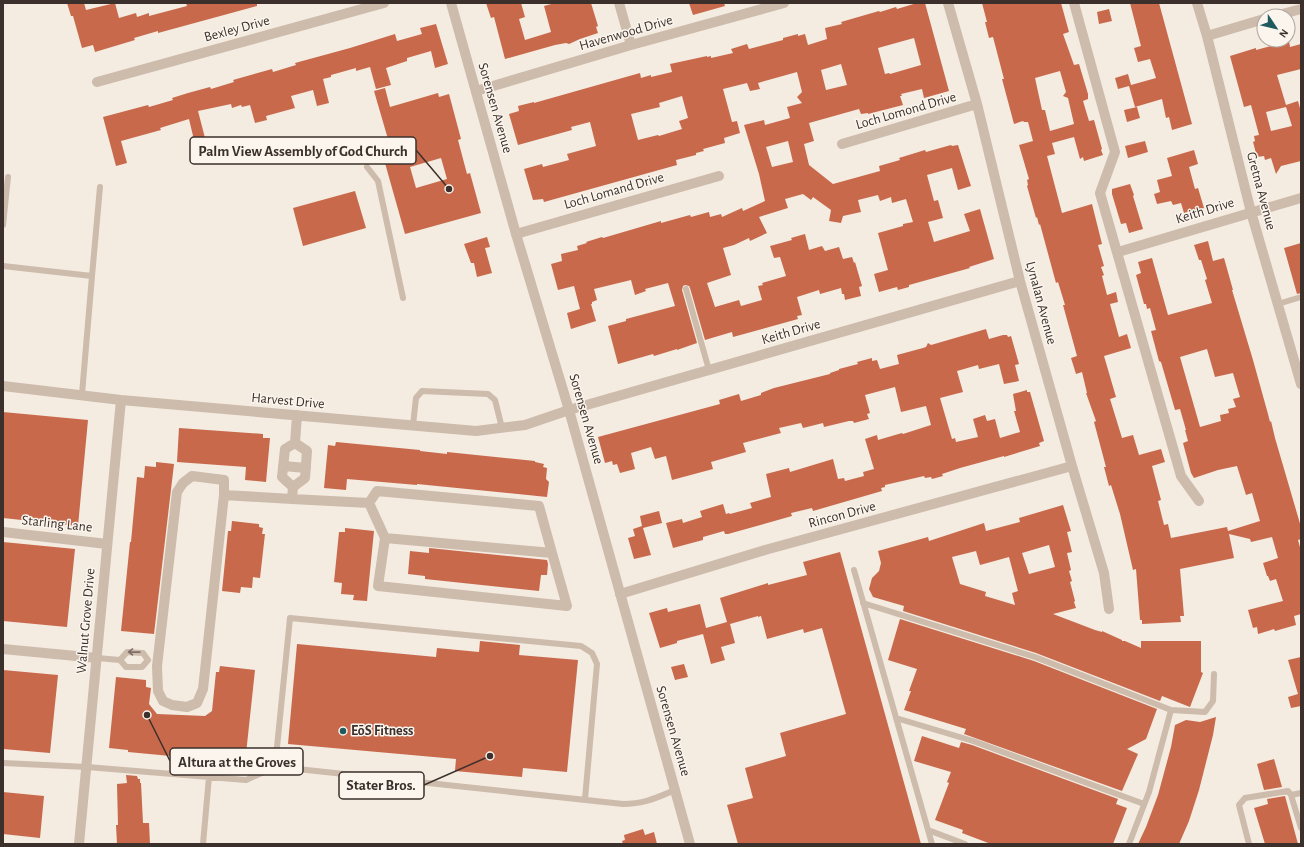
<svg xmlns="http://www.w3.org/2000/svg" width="1304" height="847" font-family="'Alegreya Sans',sans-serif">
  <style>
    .building { fill: #c8694b; fill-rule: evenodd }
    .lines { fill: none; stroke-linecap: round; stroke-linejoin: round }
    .service { stroke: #cdbbac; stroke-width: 6 }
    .minor { stroke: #cdbbac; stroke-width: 10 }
    .tertiary { stroke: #cdbbac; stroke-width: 10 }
    .oneway { stroke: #7d6f65 }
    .poi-dot { fill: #1f5a5e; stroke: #fbf5ee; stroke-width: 1.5 }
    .labels { text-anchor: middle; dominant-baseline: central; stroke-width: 3; stroke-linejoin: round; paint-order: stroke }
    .street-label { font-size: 14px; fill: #3b302b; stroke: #fbf5ee }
    .poi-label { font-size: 14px; font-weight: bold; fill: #3b302b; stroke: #fbf5ee; text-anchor: start }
    .leader { fill: none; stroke: #3b302b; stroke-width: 1.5 }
    .callout-dot { fill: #3b302b; stroke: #fbf5ee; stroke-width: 1.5 }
    .callout { fill: #fbf5ee; stroke: #3b302b; stroke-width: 1.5 }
    .callout-label { font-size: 15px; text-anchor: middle; font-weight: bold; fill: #3b302b }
  </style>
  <rect width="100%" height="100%" fill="#f4ebe1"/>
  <path class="building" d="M67,3H84L86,10L115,3L119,18L136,13L137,17L149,13V16L187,6L186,3H257V6L158,33V31L134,38L135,40L95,52L93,45L82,48L73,16H71Z
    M486,3H521L525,17L519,19L525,40L551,32L544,6L555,3H591L598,26L596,27L598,33L580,39L569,44L566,43L555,45L505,59L494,17L491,18Z
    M689,3H724L725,6L693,15Z
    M917,3H925L949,91L924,98L922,89L901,94L902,96H900L903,105L868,114V113L861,114L859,109L809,123L814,141L804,144L809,165L833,184L880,171L879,166L900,160L899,158L925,150L926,152L951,145L952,146L958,145L971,186L958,190L952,168L927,175L934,201L938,200L943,218L928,222L934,242L970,231L964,214L980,209L994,259L969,267L970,268L909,285V287L898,290L897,287L879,292L874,274L888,270L878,233L903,226V224L913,222L906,199L892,203L891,197L880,201L878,195L858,200L861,212L843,216L841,223L829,221L831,210L813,197L811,200L803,194L785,199L788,208L759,217L767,233L750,241L749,238L734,245L723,248L731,275L707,283L715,307L739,300L741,306L762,300L758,286L763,285L762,283L786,276L780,257L774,258L770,246L792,240L791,238L805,234L809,250L822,246L825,251L839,247L843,259L852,257L854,263L855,262L862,286L859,287L861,296L845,300L844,294H842L841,288L820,294L819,290L797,297L802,315L797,316L798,319L733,337L732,332L705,340L690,288L689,286L685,285L683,286L682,290L697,343L677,350V349L654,356L653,354L618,364L608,326L626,321V319L675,306L668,283L645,289L646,291L635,295L631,280L594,289L597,300L592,302V304H591L596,321L571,329L567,313L580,309L574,286L558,290L551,264L562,261L561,254L578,250L577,246L587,243L586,242L602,237L603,238L661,221V223L690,215L691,217L709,212L710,217L721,214L722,217L742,208L743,211L765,201L759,174L744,125L764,120L765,125L790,118L787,107L802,103L797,97L802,92L797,72L758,83L760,89L750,91L747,83L723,89L732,122L737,121L740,133L724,138L725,143L703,149L704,151L696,153V155L676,160L677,165L544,202L543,199L533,200L524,169L542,164L543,167L569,160L567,154L596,146L590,122L571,127L572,130L518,145L509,114L519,111L518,106L534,102V103L640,73L641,78L651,75V77L672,72L670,64L707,56V57L711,56V58L733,53L731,49L747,44L749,49L783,40V38L798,34V36L805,34L808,45L827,39L825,28L842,24L841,22L879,11L880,12L896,7L897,9ZM914,38L921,65L890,74L889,73L885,74L878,48ZM841,64L847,85L826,90L821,70ZM682,96L688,118L679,121L682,129L659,136L658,135L638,140L631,114L660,107L659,103ZM788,141L793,162L772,167L766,147Z
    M982,3H1061L1069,32L1063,34L1074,65L1079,64L1088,94V99L1083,101L1089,121L1094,120L1102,149L1101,150L1103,155L1084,161L1083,157L1080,159L1074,137L1052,143L1055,154L1047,156L1062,213L1092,204L1102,244L1098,245L1104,266L1101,267L1104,275L1102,276L1107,295L1116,292L1118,302L1110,304L1119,337L1127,334L1131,348L1104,356L1116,397L1110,399L1122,438L1133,435L1139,455L1161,449L1165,462L1152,466L1161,500L1158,501L1164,525L1168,524L1171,538L1227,527L1228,531L1260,521L1252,493L1246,495L1237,466L1218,470L1194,478L1191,473L1183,443L1188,441L1185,430H1186L1180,409L1175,410L1161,362L1159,361L1151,331L1156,330L1150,308L1147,309L1146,304H1144L1136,275L1141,273L1138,262L1152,258L1168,315L1212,303L1205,280L1207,279L1201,260H1199L1194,245L1208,241L1213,261L1224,258L1233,290H1232L1253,360L1268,414L1270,422L1271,421L1275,438L1301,527V539L1298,540L1301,551V614L1294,616L1296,625L1275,631L1274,629L1258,634L1257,627L1253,628L1248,610L1283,601L1276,579L1270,581L1268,576H1267L1263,563L1278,558L1272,537L1251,542L1250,539L1229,534L1234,558L1180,569L1184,616H1180L1181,622L1142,624V620H1140L1136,569L1133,570L1120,514L1111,485L1109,486L1104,467H1106L1094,422L1096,421L1086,393H1087L1082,372L1076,374L1071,358L1077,356L1063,305H1065L1058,282L1056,283L1040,224L1039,225L1037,217L1036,218L1027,186L1028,185L1027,180L1029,179L1019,145L1033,141L1028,122H1024L1023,121L1014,124L1002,79H1004L993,37L989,38L985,22H987ZM1060,71L1066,92L1063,96L1068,98L1074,124L1050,131L1045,110H1042L1035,78ZM1207,349L1215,377L1233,373L1240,397L1233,399L1236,407L1228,409L1229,413L1220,415L1221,421L1200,427L1180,357Z
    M1130,3H1159L1192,124L1172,130L1169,117L1166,118L1162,99L1135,107L1129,86L1118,89L1115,78L1128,74L1131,85L1156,78L1150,59L1138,62L1134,48L1141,46Z
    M1109,9L1112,21L1099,24L1097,12Z
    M436,24L448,64L435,68L431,51L407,58V61L386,68L391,85L376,89L370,67L356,71V68L331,75V77L323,79L329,103L317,106L313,90L291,96L295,108L266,116L267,120L255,123L250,105L242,107L241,105L232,108L231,104L198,111L205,138L194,140L189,119L160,128L161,130L121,141L127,163L116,166L103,117L148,105L149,107L173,100L172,98L188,93L210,87L211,89L234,82L233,80L272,69L273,72L296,65L295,63L350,48L395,34L397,41L422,34L420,28Z
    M1289,41L1290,47L1301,44V69L1277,75L1286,105L1298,101L1301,112V161L1281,166L1276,174L1271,158L1265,160L1264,156L1257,157L1253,142L1255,141L1254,136L1259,135L1251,105L1244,107L1230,56L1256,48V50ZM1286,107L1292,126L1271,131L1266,112Z
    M385,88L390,107L438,93L439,97L449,94L461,139L458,140L467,174L470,173L481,213L405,234L383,156L390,154L388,146H390L374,91ZM441,158L447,179L416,188L410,167Z
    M1137,107L1140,118L1127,122L1124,110Z
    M1145,141L1148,152L1128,158L1125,146Z
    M1194,150L1198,164L1189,167L1195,189L1198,188L1204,208L1184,213L1181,203L1173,205L1171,201L1157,204L1154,194L1160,192L1157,180L1172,176L1167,158Z
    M1130,184L1134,195L1133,196L1143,229L1129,233L1126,223L1121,224L1112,194V189Z
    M355,191L366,228L303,246L293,208Z
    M487,237L490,247L485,248L492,273L477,277L474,263H471L464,244Z
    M1301,243V293L1297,294L1284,248Z
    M986,329L989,339L1003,335H1007L1008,337L1011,336L1019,364L1015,365L1019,381L1004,384L999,364L979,369L978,365L957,371L963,392L940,398L952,439L955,438L956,442L978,437L973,419L985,415L987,421L995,419L1000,438L1020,432L1014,411H1016L1013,394L1027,390V392H1030L1044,441L1039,443L1040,446L1004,457V456L960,468L942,474L943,476L932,479L931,477L925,478L924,476L885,485V487L881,488L882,491L813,511L812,508L791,513L792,516L728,534H725L724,531L703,537V540L673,548L666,523L682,519L683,523L702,517L700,511L723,504L726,514L729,513L730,514L752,508L750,503L771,497L766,474L789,468L790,472L833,459L838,479L844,478L845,481L864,476L863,472L874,469L865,439L877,435L878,440L902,433L903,434L931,425L926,406L901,412L895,387L865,395L870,413L867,414L869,419L854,423L853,421H849L824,427L823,423L803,428L801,423L779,428L781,433L743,443L746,452L711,462L713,469L672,480L666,456L655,459L651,447L631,453L635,469L620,473L617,464L613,465L612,461L605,463L598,437L720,404L719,400L739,394L741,401L761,395V393L774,388L830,374V373L839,370V369L858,364L857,362L872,358V361L877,360L880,369L899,364L897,355L923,348L926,347L928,343L931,345Z
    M3,412L88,420L78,526L3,518Z
    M179,428L263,434V438H270L266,482L245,480L246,467L177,462Z
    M336,442L420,450V451L447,454V452L535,461V462L544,464L543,467L547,468L546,479L549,482L547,497L417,484V485L347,479L346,490L324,488L328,445L335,446Z
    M156,462L174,464L154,634L121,631L130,542H131L137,477L144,478L145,466L156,467Z
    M1063,505L1071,531L1067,532L1072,552L1067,553L1071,570L1069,571L1072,581L1070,582L1075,601L1074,602L1076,608L1053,614L1095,630L1102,632V631L1122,640V641H1125L1141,648V641H1201V672L1203,673L1190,707L1162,696L1160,701L1036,653L903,611L904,606L873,597L869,589L872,578L879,571L881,563L878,551L928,537L929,541L984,523L986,531L1020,522L1019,518ZM1049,545L1055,567L1029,574L1022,553ZM976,551L980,565L1009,557L1018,591L1012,593L1015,605L985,596L986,592L960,584L952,557Z
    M659,511L662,523L643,528L651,555L634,559L628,538L635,536L633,529L642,526L640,516Z
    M232,521L259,524V527L263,528L262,534H265L260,578L253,577L252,588L241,587L240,593L222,591L228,531H231Z
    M345,528L374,531L367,601L353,600L354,595L341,594L342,583L334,582L339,532H345Z
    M3,542L75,549L67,627L3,621Z
    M429,548L547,560L548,564L547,575H541L539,591L425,579V576L408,574L410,551L429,553Z
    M840,552L921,844H738L727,805L753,798L745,768L786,756L780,733L846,714L822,628L804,633L803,629L767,639L761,616L758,617V616L730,624L735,643L721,647L725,660L711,664L703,634L677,641V643L660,648L649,613L667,608L668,612L700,604L706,628L727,622L720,598L768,583V585L807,575L803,562Z
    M900,619L1034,661L1157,709L1146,739L1127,749L1138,754L1122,791L964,734L966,729L904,710L911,691H909L917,669L888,660Z
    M480,641L520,645L519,655L578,660L567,772L523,768L522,777L455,771L456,759L288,744L297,644L436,657L437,648L479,652Z
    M1301,657V706L1291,708L1288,697L1298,694L1288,660Z
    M684,664L688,677L675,680L671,667Z
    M220,666L255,670L245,763L128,752V750L109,748L116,677L146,680V687L151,688L149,704L157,714L205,716L212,711L216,672H219Z
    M3,670L58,675L50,753L3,749Z
    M1216,717L1213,735L1199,790L1189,821L1179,844H1138L1146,827L1158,795L1171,747L1175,725L1186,720L1200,722Z
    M922,736L959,748L961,742L972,745L1118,799L1116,804L1127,808L1113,844H991L962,833L963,830L935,820L949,783L947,782L951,772L914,761Z
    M1274,759L1282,787L1264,790L1257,764Z
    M126,775L137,776L138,779H140V783H141L143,823H149L150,844H117L116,825H118L117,784L127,783Z
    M3,792L44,796L40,838L3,834Z
    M1285,796L1298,844H1265L1254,808L1268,804L1267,799Z
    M643,829L645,835L654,832L657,844H623L622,841L625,840L624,835Z"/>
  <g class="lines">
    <path class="service" d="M367,167L378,181L403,298
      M3,225L8,177
      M3,266L92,276L82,394
      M92,276L100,187
      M686,289L709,370
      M1278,304L1301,297
      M413,425L416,398L422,391L488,394L495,400L502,428
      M854,570L932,844
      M863,603L1035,657L1171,710L1205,712L1213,701L1214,674
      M97,658L120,660L126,667H142L148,660
      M120,660L127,652L143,653L148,660
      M896,718L973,741L1144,804
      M3,763L87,767L246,780L275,767L288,768L623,804C644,804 656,798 675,790
      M275,767L290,618L581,646L592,653L597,664L585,799
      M1291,795L1301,793
      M928,830L965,844
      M203,844L209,777
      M1129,844L1149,792L1171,710
      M1249,844L1239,805L1245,798L1288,791L1291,795L1301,828"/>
    <path class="minor" d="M619,3L631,45
      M948,3L977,104L1020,281L1072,466L1104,573L1109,609
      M1074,3L1115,152L1100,193L1181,476L1199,501
      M1197,3L1207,36L1251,212L1301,384
      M1275,16L1301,9
      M1207,36L1264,19
      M97,82L384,3
      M476,91L631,45L784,3
      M842,144L977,104
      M516,234L719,176
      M1118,252L1301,198
      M3,386L121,400L476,431L525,425L569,410L1020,281
      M295,443L297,415
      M283,466L306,468
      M293,487L282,477L285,449L295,443
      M224,495V480L192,476L183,483L177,492L157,666L158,691L163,701L172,705L187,707L197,703L203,689L224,495L292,499L293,487L305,478L307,451L295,443
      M292,499L369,503L385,538L552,553L539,506L377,491L369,503
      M3,532L107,544
      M385,538L378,586L567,606L552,553
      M620,594L765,550L1072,466
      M3,649L97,658
      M79,844L121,400"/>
    <path class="tertiary" d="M451,3L516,234L569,410L690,844"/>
  </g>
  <defs><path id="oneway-shaft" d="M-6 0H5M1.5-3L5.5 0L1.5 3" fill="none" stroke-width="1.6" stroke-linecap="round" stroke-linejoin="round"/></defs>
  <use class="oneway" href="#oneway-shaft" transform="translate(134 652) rotate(-179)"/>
  <circle class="poi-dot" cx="343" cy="731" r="4"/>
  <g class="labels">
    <g class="street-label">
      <text transform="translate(237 29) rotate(-15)">Bexley Drive</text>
      <text transform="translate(626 33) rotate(-16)">Havenwood Drive</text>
      <text transform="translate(495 108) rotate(74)">Sorensen Avenue</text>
      <text transform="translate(906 111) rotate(-16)">Loch Lomond Drive</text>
      <text transform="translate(614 191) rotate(-16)">Loch Lomand Drive</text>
      <text transform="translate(1261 191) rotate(75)">Gretna Avenue</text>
      <text transform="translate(1205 211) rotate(-17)">Keith Drive</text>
      <text transform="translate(1041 303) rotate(75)">Lynalan Avenue</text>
      <text transform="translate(791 332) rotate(-16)">Keith Drive</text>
      <text transform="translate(288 401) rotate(5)">Harvest Drive</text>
      <text transform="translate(586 419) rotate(74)">Sorensen Avenue</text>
      <text transform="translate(842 515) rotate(-15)">Rincon Drive</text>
      <text transform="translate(57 524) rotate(6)">Starling Lane</text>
      <text transform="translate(86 621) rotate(-85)">Walnut Grove Drive</text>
      <text transform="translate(673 731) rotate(74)">Sorensen Avenue</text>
    </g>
    <g class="poi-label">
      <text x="351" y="731">EōS Fitness</text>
    </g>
  </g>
  <path class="leader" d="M449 189L416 150M147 715L170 761M490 756L424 785"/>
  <g class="callout-dot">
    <circle cx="449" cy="189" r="4"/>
    <circle cx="147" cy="715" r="4"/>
    <circle cx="490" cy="756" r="4"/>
  </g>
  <g class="callout">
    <rect x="190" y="137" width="226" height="27" rx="4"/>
    <rect x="170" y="748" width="133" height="27" rx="4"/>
    <rect x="339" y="772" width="85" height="27" rx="4"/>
  </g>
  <g class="callout-label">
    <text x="303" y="156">Palm View Assembly of God Church</text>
    <text x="237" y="767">Altura at the Groves</text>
    <text x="381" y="790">Stater Bros.</text>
  </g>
  <rect width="1304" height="847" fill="none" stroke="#3b302b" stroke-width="8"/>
  <g transform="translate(1276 28) rotate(125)"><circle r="19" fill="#fbf5ee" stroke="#aea6a0"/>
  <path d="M0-3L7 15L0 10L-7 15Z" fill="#1f5a5e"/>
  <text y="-6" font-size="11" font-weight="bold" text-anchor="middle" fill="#3b302b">N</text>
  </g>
</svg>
